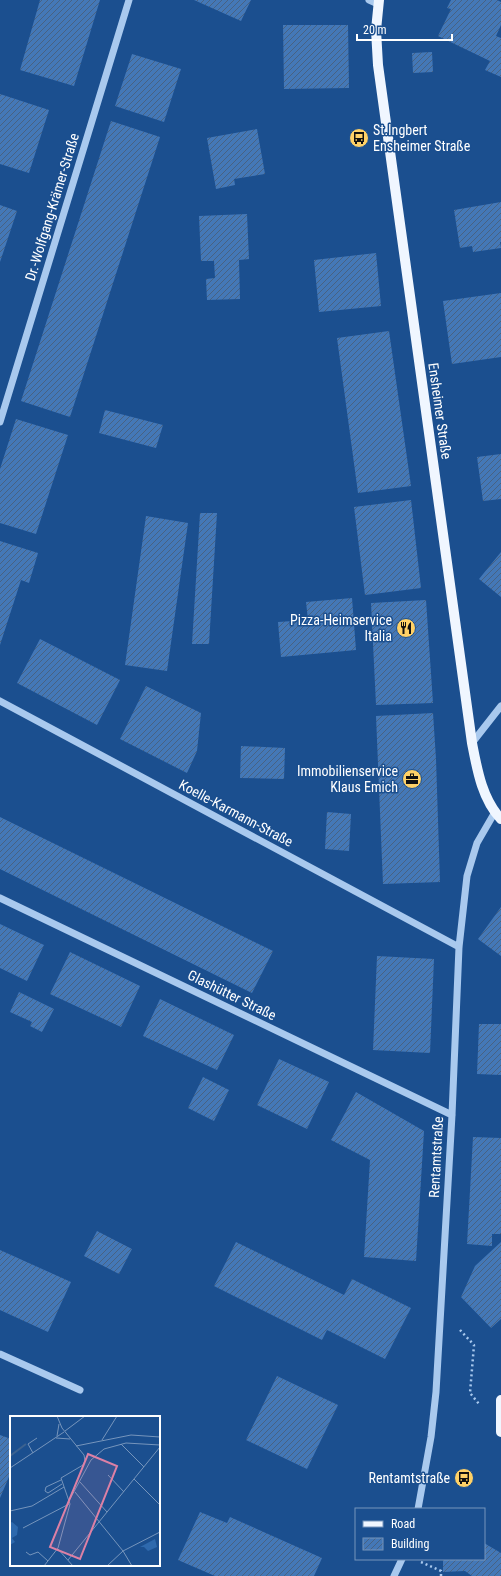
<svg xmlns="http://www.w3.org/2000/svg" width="501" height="1576" font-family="'Roboto Condensed',sans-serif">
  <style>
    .building { fill: url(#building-hatch) }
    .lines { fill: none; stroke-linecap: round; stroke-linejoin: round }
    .path { stroke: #a9c9ee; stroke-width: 2.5; stroke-dasharray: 2 3; stroke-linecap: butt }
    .minor { stroke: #a9c9ee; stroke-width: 7 }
    .major { stroke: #f0f6ff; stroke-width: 10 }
    .labels { text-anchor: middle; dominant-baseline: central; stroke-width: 3; stroke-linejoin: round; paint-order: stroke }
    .poi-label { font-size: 14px; fill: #fff; stroke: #1b4f8f; text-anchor: end }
    .street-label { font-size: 14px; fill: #fff; stroke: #1b4f8f }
    .inset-river { fill: none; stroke: #3c6290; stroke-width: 2 }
    .inset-road { fill: none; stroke: #7695bc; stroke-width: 1 }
    .view { fill: #dd80a5; fill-opacity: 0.15; stroke: #dd80a5; stroke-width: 2 }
    .inset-edge { fill: none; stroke: #fff; stroke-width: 2 }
  </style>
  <defs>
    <pattern id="building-hatch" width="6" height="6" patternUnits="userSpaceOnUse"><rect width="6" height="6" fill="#4478b7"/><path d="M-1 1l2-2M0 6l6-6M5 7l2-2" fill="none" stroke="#486282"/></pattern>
  </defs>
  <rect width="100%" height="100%" fill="#1b4f8f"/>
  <path class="building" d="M40,0H100L74,86L20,70Z
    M194,0H251L241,21Z
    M451,0H497L501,2V25L496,36L501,38V77L485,70L490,61L438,36L451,9L447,8Z
    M283,25H348L349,88L284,89Z
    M432,52L433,72L413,73L412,53Z
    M132,54L181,69L164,122L115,106Z
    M0,94L49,110L29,173L0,164Z
    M111,121L160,137L70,417L21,401Z
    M257,129L265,174L234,179L235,185L216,189L207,138Z
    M501,202V242H500L501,248L473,252L472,246L460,248L454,210Z
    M0,205L17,211L0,262Z
    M247,214L249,259L239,260L240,299L207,300L206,279L215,278L214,261H201L199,216Z
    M376,253L381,306L319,312L314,260Z
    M501,293V357L452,364L443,301Z
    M389,331L411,486L358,493L337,338Z
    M105,410L163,425L156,448L99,433Z
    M16,419L68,435L36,534L0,523V469Z
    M501,454V499L483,501L477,457Z
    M411,500L421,588L365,595L354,507Z
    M200,513H217L209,644H192Z
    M146,516L188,523L167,671L125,665Z
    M0,541L38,553L29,583L21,580L0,645Z
    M501,552V597L479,579Z
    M352,598L356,650L281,657L278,622L308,620L306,602Z
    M426,600L433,703L376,705L371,603Z
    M40,639L120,680L97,725L17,683Z
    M146,686L201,713L197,751L187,773L120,739Z
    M433,713L436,759L440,882L383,884L376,716Z
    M241,746L285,748L284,779L240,778Z
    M327,812L351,814L349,851L325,849Z
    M0,817L273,951L252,993L0,869Z
    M501,907V956L478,939Z
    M0,924L44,945L27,981L0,968Z
    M70,952L140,986L121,1027L50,994Z
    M377,956L434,959L430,1053L373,1050Z
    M19,992L54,1009L42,1032L30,1026L32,1022L10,1012Z
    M160,999L234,1035L217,1070L143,1036Z
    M479,1024H501V1075L477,1074Z
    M279,1059L329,1082L307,1129L257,1105Z
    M203,1077L229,1090L214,1121L188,1108Z
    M356,1092L424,1131L416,1261L364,1257L370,1160L331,1140Z
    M473,1137L501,1138V1234H492V1246L467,1244Z
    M97,1231L132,1249L119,1274L84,1256Z
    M236,1242L344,1295L352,1279L411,1308L385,1359L327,1330L322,1340L214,1286Z
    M501,1242V1319L491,1328L461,1297L475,1266Z
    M0,1250L71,1282L48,1332L0,1310Z
    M277,1376L338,1405L307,1469L246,1440Z
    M0,1435L11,1439V1472L0,1498Z
    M200,1512L227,1523L230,1517L322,1558L314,1576H215L178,1560Z
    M484,1543L501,1553V1576H472L465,1571L443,1572V1559H484Z"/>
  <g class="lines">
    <path class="path" d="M460,1330L474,1345L470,1393L479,1404
      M421,1562L441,1571V1576"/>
    <path class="minor" d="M369,0L378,4
      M0,422L129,0
      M0,701L459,947
      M472,743L501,706
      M0,898L452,1115
      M0,1354L80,1390
      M418,1509L431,1437L436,1392L452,1115L459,947L467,876L477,843L495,812
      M394,1576L402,1559"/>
    <path class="major" d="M379,0L376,30L378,65L472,743C477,769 482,799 501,819
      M501,1400V1432"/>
  </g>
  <defs>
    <symbol id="bus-disc" viewBox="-11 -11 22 22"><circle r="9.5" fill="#ffd166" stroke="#1b4f8f"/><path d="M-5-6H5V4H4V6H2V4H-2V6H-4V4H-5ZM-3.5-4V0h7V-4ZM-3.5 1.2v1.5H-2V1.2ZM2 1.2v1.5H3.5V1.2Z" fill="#111"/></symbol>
    <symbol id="restaurant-disc" viewBox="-11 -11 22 22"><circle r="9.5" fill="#ffd166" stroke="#1b4f8f"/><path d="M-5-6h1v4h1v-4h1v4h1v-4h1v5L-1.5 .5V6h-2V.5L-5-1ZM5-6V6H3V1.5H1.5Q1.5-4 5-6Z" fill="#111"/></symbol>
    <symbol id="office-disc" viewBox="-11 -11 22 22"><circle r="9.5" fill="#ffd166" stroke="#1b4f8f"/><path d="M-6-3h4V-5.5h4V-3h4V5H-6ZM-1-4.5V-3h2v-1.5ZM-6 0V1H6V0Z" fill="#111"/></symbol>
  </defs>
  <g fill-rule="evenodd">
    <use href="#bus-disc" x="348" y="127" width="22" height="22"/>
    <use href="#restaurant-disc" x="395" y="617" width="22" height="22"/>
    <use href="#office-disc" x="401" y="768" width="22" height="22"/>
    <use href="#bus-disc" x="453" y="1467" width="22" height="22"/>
  </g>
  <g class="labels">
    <g class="poi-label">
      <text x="373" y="130" text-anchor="start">St.Ingbert<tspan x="373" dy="16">Ensheimer Straße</tspan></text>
      <text x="392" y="620">Pizza-Heimservice<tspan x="392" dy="16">Italia</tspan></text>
      <text x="398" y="771">Immobilienservice<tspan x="398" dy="16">Klaus Emich</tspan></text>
      <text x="450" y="1478">Rentamtstraße</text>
    </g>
    <g class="street-label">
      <text transform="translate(52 207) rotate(-73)">Dr.-Wolfgang-Krämer-Straße</text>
      <text transform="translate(440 411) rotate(82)">Ensheimer Straße</text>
      <text transform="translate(236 813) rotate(28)">Koelle-Karmann-Straße</text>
      <text transform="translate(232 995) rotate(26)">Glashütter Straße</text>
      <text transform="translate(436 1157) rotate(-87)">Rentamtstraße</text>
    </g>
  </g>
  <g transform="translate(10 1416)">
    <rect width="150" height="150" fill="#1b4f8f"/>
    <path d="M145,123L147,131L138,135L134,131H130Z" fill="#2e69ad"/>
    <path d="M2,106L8,111L7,119L2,122L5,126L0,129V107Z" fill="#2e69ad"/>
    <path class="inset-river" d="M0,40L16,28"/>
    <path class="inset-road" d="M55,15L75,0M47,20L49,8M46,22L60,23M92,24L107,0M111,28L134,51M66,30L121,19L150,21M23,37L18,28L27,22M0,52L54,16M98,59L114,76M124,63L150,89M70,66L97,96M65,76L113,135L122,150M38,77L35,75L36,71L51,64M38,77L52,68M60,83L81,44L94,33L116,27L150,29M0,95L22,90L54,71M13,112L59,88M48,133L63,150M16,136L20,139L28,136L38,145M58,144L150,31M34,150L48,132L60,88L51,62L73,49L75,45L74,39L52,12L47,0M97,150L113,135L150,116"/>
    <path class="view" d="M78,38L107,50L70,143L40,131Z"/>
    <rect width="150" height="150" class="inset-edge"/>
  </g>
  <rect x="355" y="1508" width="130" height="52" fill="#1b4f8f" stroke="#7695bc"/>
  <rect x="363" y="1521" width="20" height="6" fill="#f0f6ff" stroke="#7695bc"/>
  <text x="391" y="1528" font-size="12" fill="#ffffff">Road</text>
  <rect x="363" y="1538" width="20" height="12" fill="url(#building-hatch)" stroke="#7695bc"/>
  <text x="391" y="1548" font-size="12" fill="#ffffff">Building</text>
  <path d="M357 34v6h95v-6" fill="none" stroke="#ffffff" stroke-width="2"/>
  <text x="363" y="34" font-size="12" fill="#ffffff" stroke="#1b4f8f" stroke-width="3" paint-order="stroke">20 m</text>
</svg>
